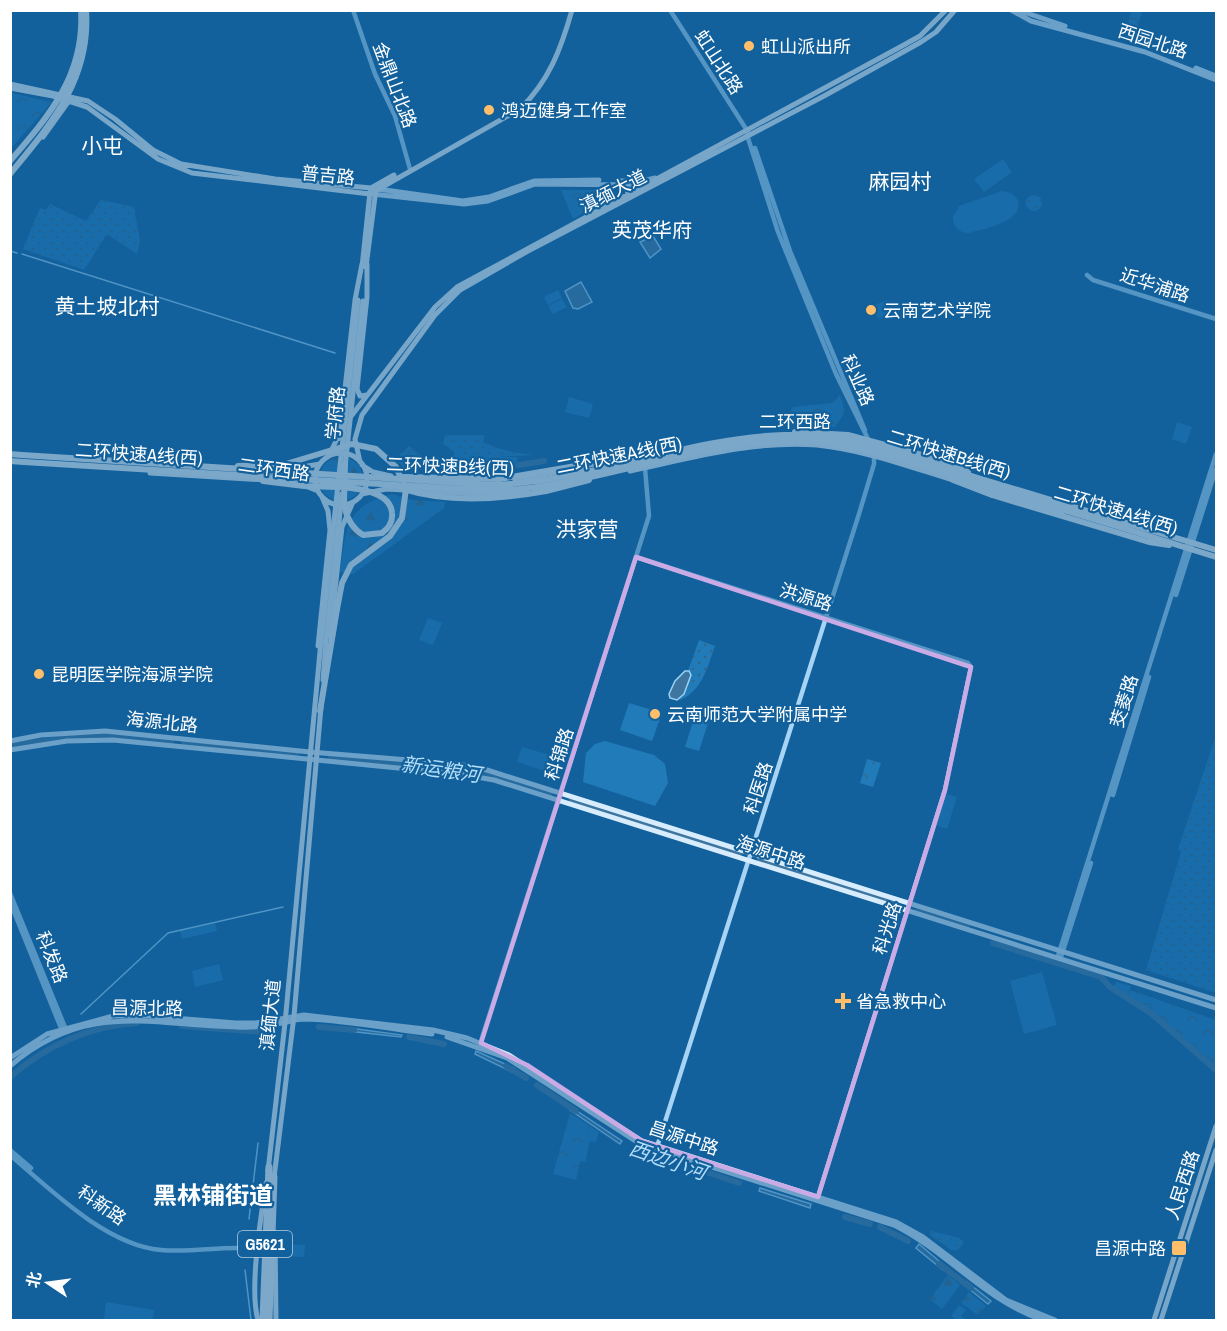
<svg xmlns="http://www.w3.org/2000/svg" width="1227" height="1331" font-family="'Archivo Narrow','Noto Sans SC',sans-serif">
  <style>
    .grass { fill: url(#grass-dots) }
    .forest { fill: url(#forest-firs) }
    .park { fill: url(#park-crowns) }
    .pitch { fill: #217bb9 }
    .water { fill: #3e769f; stroke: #99d2f7; stroke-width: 1.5 }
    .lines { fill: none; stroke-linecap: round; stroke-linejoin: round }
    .stream { stroke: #99d2f7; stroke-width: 1.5 }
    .river { stroke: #3e769f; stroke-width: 6 }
    .tertiary { stroke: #a7d4f4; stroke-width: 4.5 }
    .secondary { stroke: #d7edfd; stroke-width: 5 }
    .primary { stroke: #f4faff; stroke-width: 5 }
    .trunk { stroke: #fafcff; stroke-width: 6 }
    .motorway { stroke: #fff; stroke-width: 7 }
    .primary-bridge { stroke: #f4faff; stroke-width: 5 }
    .trunk-bridge { stroke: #fafcff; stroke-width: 6 }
    .marked { fill: none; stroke: #caabe5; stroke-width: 4.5; stroke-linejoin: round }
    .poi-dot { fill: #ffbf6a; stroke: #12619c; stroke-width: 2 }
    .labels { text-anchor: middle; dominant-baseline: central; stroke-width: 4.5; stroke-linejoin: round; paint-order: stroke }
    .shield { fill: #12619c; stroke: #b8d0e1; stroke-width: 1.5 }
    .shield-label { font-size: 16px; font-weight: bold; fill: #fff }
    .street-label { font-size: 18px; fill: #fff; stroke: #12619c }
    .poi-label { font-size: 18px; fill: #fff; stroke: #12619c; text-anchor: start }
    .neighbourhood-label { font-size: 20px; fill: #fff; stroke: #12619c }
    .water-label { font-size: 20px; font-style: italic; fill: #b4defa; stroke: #12619c }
    .quarter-label { font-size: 21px; fill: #fff; stroke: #12619c }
    .district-label { font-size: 24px; font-weight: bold; fill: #fff; stroke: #12619c }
  </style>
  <defs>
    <pattern id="grass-dots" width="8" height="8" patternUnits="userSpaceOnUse" patternTransform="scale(1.5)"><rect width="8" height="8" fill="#217bb9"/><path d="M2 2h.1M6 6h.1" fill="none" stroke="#346688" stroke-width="1.8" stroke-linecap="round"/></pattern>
    <pattern id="forest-firs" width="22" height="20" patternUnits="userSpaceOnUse" patternTransform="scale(1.5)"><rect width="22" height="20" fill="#217bb9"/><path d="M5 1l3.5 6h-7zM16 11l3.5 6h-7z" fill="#346688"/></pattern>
    <pattern id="park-crowns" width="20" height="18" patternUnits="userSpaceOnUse" patternTransform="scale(1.5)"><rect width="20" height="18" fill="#217bb9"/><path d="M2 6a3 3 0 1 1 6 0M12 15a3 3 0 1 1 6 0" fill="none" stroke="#346688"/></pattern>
  </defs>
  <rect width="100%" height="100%" fill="#12619c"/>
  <path class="grass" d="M1026 203a8 8 0 1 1 16 0a8 8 0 1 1-16 0Z
    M101,200L134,207L140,241L137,254L107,234L84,270L23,249L40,208L46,210L50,204L86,221Z
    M445,435H485L483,442C500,450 516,453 534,455L454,459V452L443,444Z
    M699,640L715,646C707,668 702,692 678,701L684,694L691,674L688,671Z
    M1216,735V993L1146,970L1181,852L1178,849Z
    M931,1231L959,1238L964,1242L958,1250H951L930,1235Z"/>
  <path class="forest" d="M319 479a22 22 0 1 1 44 0a22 22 0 1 1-44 0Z
    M392,494L412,500L445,502L444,508L353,574L340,572C346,531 344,506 392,494Z
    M948,1275L960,1285L942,1309L930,1299Z
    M969,1292L986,1306L978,1315L961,1303Z
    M959,1305L966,1310L961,1316L967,1320H957L951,1316Z"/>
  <path class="park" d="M1131,11H1142L1135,34L1126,32Z
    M11,93L52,102L11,148L10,93Z
    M561,190H607L608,198L573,219Z
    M840,395L845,412L835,427L785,426L784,419L793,407L832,403Z
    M409,446L423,457H517L518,468H403L396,459Z
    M867,759L881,763L873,787L860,783Z
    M1116,982L1131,986L1130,990L1216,1020V1066L1151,1012L1113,988Z
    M570,1113L599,1132L596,1142L590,1141L585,1162L580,1161L576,1180L553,1174Z"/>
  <path class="pitch" d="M1003,159L1012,172L984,192L974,179Z
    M1002,191C1009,192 1015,194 1018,201C1024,222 982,229 969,233C959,233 953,227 953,217L959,206Z
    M558,290L562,298L548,305L544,297Z
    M562,299L567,307L553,314L548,306Z
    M887,300L893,313L878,319L872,306Z
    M569,397L593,404L589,418L565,412Z
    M1177,422L1192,427L1186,444L1172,439Z
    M428,618L442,623L433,645L419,640Z
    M629,703L662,713L652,741L620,730Z
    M694,718L708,723L699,751L685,747Z
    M605,741L654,755L665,764L668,783L655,806L583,782L586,753L595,744Z
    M522,747L550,755L545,771L517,762Z
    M946,794L957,797L947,829L937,826Z
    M215,923L217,931L182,939L180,931Z
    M219,964L223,980L195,987L192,971Z
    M1042,972L1057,1025L1024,1034L1010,981Z
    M283,1244L305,1245L304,1257L283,1256Z
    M106,1302L154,1310L153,1320H104Z"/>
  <path class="water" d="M653,236L661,249L650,258L640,242Z
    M581,282L592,302L578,309L573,308L565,291Z
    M685,671H689L691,675L684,694L677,700L670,698L669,694L675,681Z
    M349,1028L402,1035L401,1037L348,1031Z
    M476,1051L514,1068L512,1072L475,1054Z
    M571,1107L622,1141L620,1144L570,1110Z
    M760,1188L811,1204L810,1208L759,1191Z
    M919,1244L946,1267L943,1270L916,1248Z
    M967,1282L991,1301L988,1304L964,1285Z"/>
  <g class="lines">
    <path class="stream" d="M10,251L17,253
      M22,254L335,353
      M81,1014L168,933L283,907
      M249,1219L258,1143
      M245,1270L251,1320"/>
    <path class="river" d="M519,465L544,461
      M184,743L296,754
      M10,746L89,735L171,742
      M331,757L472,770L550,793
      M572,800L739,853
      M760,860L895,903
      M918,910L967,926
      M993,943L1101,977L1110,987L1152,1014L1216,1070
      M182,1026L264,1032
      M319,1027L354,1030
      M409,1037L444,1044
      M506,1066L526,1078
      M10,1077C47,1045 88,1026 137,1023
      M537,1085L576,1111
      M700,1170L739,1183
      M845,1217L870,1224
      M880,1227L908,1241
      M939,1264L971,1288"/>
    <path class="tertiary" d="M353,10L375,74L395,116L410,169
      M670,10L748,132
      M747,135L778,232L836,374L869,441
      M755,148L790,251L865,430
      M1087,275L1093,280L1216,319
      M636,557L968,663L971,667L945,790L817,1200
      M1176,595L1216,469
      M1113,795L1149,677
      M10,893L67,1032
      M10,902L63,1033
      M1058,956L1216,454
      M1061,957L1091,863
      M480,1044L649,516L645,468
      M657,1147L859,514L874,464V455
      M10,1150L31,1168
      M10,1155C51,1190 106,1245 161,1250C193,1253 226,1245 258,1249"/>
    <path class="secondary" d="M1011,10L1031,21L1145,52L1216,80
      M1018,10L1065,26
      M1196,68L1216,76
      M620,181H643L655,178
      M378,189L463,201L489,197L534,181L599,180
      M372,194L464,204L488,201L535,184L646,185
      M10,741L41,735L105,731L310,752L458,764L487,770L1216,1000
      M10,750L67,741L113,740L459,774L494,780L1216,1008
      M447,1037L507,1058L640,1144L894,1225C948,1252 985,1301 1043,1320
      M10,1058L47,1034L113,1016H148L236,1023H256L304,1015L433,1030L467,1038L509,1055L642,1141L896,1222L923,1237L1006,1300L1055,1320
      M10,1066C86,1001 149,1025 237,1027C252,1028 267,1026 282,1023C290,1022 296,1019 304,1019C347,1020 390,1029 432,1034"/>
    <path class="primary" d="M10,84L88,101L115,119L153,150L181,164L275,179L371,188
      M10,88L53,96L87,107L158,159L192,173L370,194
      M43,137L71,98
      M618,181L627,187L628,195
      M371,188L394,175
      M370,194L520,109C549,81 561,49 572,10
      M367,264V297L357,389L360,396L367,395
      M362,267L370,192
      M366,267L376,189
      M349,419L435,307L457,287L902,46L920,36L946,10
      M338,439L344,427
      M315 479a26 26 0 1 1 52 0a26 26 0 1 1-52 0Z
      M328,457L336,441L341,424L355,300L362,264
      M618,461L641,456
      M360,462L355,439L362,415L435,315L460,290L528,251L824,96L921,42L936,32L955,10
      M362,465L373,472L391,476
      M290,469L320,464
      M630,471C691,458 755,440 817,445C865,450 910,467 956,481
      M150,473L266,480
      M515,480L588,467
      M308,487L318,491
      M985,489L1062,513
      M362,494L386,489L477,494L524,491
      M330,635L342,527L353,502
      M318,646L330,530L328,511L322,497
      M323,680L326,642
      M268,1171L285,1023L321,641
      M274,1178L294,1016L321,707
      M275,1235L276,1320
      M258,1320C249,1290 261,1216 266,1183
      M1154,1320L1216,1126
      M1161,1320L1216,1150"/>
    <path class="trunk" d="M10,454L22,455
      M940,460L968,472
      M10,461L24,462
      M404,477L499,479L576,466
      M403,489C447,503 502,499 546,491
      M992,495L1149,542L1169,545
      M320,711L337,609"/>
    <path class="motorway" d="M263,1320L269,1167
      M269,1320L274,1177"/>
    <path class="primary-bridge" d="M345,467L363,301
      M321,641L358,300
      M326,642L342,494"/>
    <path class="trunk-bridge" d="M10,161C50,115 85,74 81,10
      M10,174C51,124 91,79 86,10
      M795,432L848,435L940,460
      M22,455L494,485C592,481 686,438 784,435C851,433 915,459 978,478C1057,502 1137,526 1216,550
      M24,462L494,491C592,487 686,444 784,441C851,439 915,465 978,484C1057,508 1137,532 1216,557
      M238,466L286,464L352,444L376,449L396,467L406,489L402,518L390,536L351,565L342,583L337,609
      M576,466L621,460
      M953,480L992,495
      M263,481L304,486C326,487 390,483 392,513C393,522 389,528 382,533L363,535C350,527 345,515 344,500L345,465
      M546,491L589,480"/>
  </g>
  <path d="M0 0H1227V1331H0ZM636,557L971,667L945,790L818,1197L642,1141L527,1065L481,1043Z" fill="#12619c" fill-opacity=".55" fill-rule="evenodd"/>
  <path class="marked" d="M636,557L971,667L945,790L818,1197L642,1141L527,1065L481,1043Z"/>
  <g class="poi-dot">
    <circle cx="749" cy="46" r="6"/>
    <circle cx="489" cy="110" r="6"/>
    <circle cx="871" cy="310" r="6"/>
    <circle cx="39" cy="674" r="6"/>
    <circle cx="655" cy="714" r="6"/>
    <path d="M840 992h6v6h6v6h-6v6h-6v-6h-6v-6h6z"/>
    <rect x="1171" y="1240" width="16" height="16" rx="3"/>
  </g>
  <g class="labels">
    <rect class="shield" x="238" y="1231" width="54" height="26" rx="4.5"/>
    <g class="shield-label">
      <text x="265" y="1244">G5621</text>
    </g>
    <g class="street-label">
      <text transform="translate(1153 41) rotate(18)">西园北路</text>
      <text transform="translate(719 62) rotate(57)">虹山北路</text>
      <text transform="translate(395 85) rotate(69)">金鼎山北路</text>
      <text transform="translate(328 175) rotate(6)">普吉路</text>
      <text transform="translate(613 191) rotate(-27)">滇缅大道</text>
      <text transform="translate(1155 285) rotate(18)">近华浦路</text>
      <text transform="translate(858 380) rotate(66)">科业路</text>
      <text transform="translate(335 413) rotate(-84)">学府路</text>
      <text x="795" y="421">二环西路</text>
      <text transform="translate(139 454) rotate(4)">二环快速A线(西)</text>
      <text transform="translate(949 454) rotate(17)">二环快速B线(西)</text>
      <text transform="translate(619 455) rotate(-11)">二环快速A线(西)</text>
      <text transform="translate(450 466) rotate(2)">二环快速B线(西)</text>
      <text transform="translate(274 469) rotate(8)">二环西路</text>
      <text transform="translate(1116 510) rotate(17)">二环快速A线(西)</text>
      <text transform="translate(806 597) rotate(17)">洪源路</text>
      <text transform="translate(1124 701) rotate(-73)">茭菱路</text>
      <text transform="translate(162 722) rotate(6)">海源北路</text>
      <text transform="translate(559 754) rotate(-72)">科锦路</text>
      <text transform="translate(758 788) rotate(-72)">科医路</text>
      <text transform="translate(771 852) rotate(18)">海源中路</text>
      <text transform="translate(887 928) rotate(-72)">科光路</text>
      <text transform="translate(52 957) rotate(68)">科发路</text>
      <text transform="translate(147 1008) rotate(1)">昌源北路</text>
      <text transform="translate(270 1015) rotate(-84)">滇缅大道</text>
      <text transform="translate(684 1138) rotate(18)">昌源中路</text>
      <text transform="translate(1182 1185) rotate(-72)">人民西路</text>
      <text transform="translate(102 1205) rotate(35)">科新路</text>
    </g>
    <g class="poi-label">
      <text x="761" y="46">虹山派出所</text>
      <text x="501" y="110">鸿迈健身工作室</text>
      <text x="883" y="310">云南艺术学院</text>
      <text x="51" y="674">昆明医学院海源学院</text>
      <text x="667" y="714">云南师范大学附属中学</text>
      <text x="856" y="1001">省急救中心</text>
      <text x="1166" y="1248" text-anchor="end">昌源中路</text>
    </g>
    <g class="neighbourhood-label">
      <text x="652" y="229">英茂华府</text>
    </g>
    <g class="water-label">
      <text transform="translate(441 769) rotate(8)">新运粮河</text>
      <text transform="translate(668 1160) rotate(19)">西边小河</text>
    </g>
    <g class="quarter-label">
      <text x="102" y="145">小屯</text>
      <text x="900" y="181">麻园村</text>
      <text x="107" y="306">黄土坡北村</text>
      <text x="587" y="529">洪家营</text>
    </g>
    <g class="district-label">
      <text x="213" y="1195">黑林铺街道</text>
    </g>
  </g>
  <rect width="1227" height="1331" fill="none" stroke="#ffffff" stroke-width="24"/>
  <g transform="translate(48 1283) rotate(283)" stroke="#12619c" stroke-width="4.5" paint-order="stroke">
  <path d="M0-4.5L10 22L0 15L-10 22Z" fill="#ffffff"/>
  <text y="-9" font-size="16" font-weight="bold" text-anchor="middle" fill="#ffffff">北</text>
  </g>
</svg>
